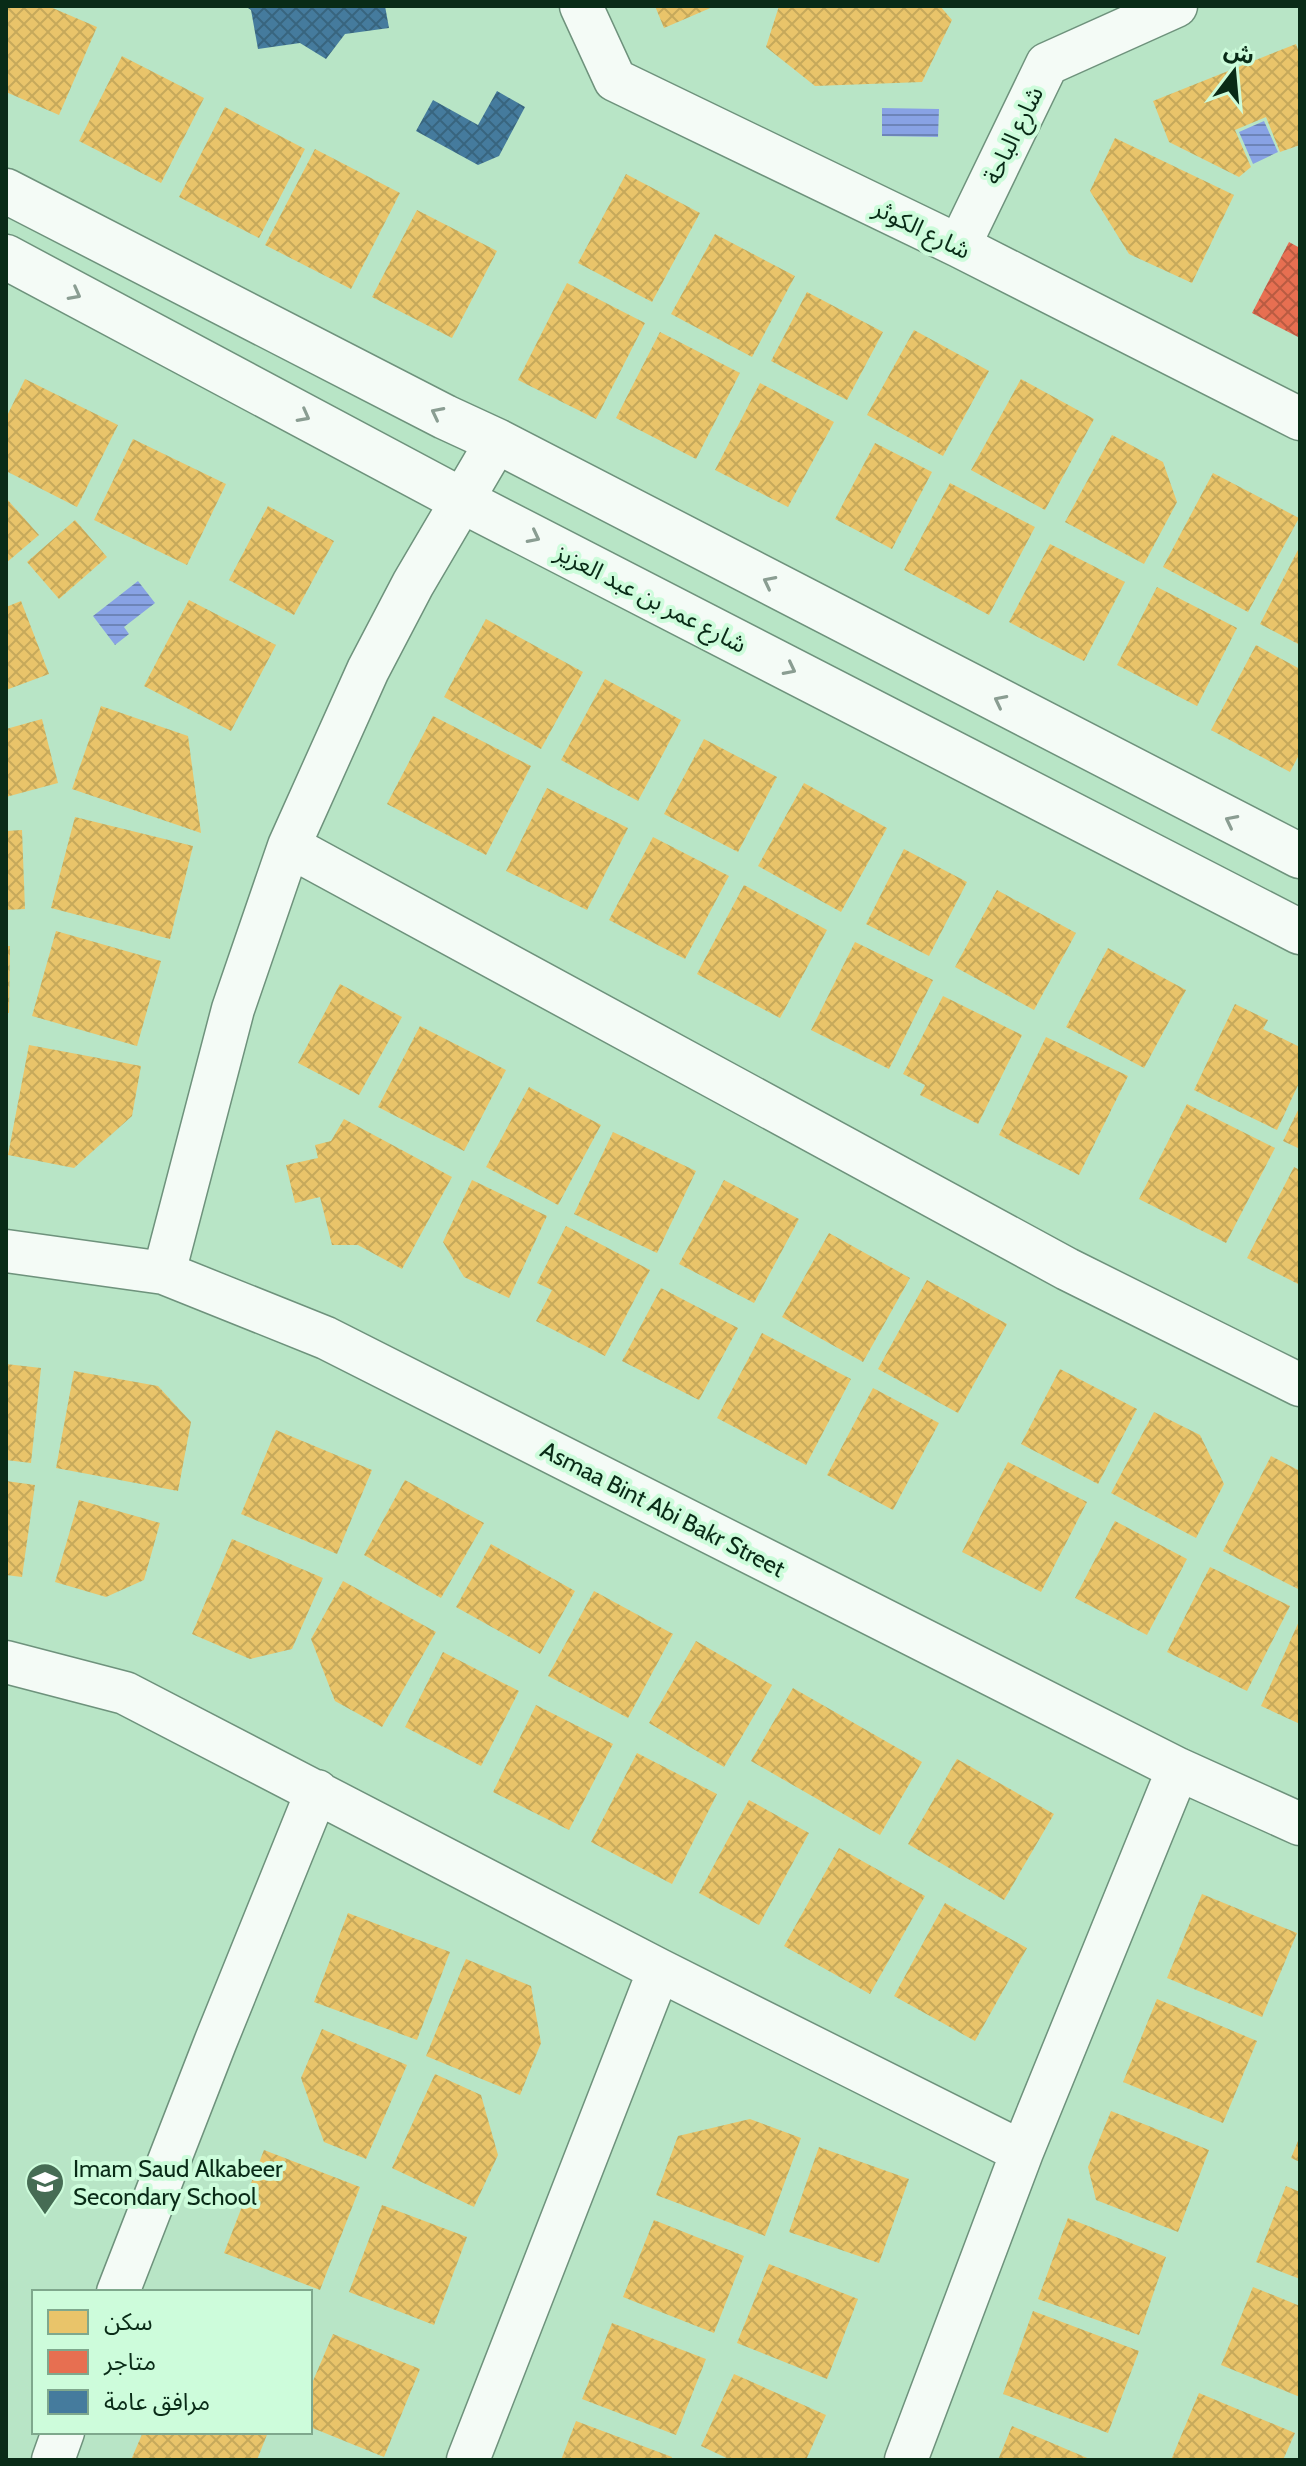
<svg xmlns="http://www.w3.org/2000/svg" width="1306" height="2466" font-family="Cabin,'Noto Sans Arabic',sans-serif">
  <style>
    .water { fill: url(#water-rules) }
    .homes { fill: url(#homes-cross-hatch) }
    .shops { fill: url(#shops-cross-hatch) }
    .public { fill: url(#public-cross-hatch) }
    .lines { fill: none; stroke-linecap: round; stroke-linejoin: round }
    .minor-casing { stroke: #6e927c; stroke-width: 45 }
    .tertiary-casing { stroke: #6e927c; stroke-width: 47 }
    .minor { stroke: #f4fbf6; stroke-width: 42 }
    .tertiary { stroke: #f4fbf6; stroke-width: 44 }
    .oneway { stroke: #8a9d92 }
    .labels { text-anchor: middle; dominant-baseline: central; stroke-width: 8; stroke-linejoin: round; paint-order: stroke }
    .street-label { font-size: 24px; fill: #092b17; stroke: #cdfcdb }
    .poi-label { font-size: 24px; fill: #092b17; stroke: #cdfcdb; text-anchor: start }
  </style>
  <defs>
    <pattern id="water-rules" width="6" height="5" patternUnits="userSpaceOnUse" patternTransform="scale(2)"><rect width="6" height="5" fill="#88a2e4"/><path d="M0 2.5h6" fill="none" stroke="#6d84b8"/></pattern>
    <pattern id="homes-cross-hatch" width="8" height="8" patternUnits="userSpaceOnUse" patternTransform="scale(2)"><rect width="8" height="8" fill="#e9c46a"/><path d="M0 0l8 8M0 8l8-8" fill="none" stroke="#c6a95b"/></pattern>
    <pattern id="shops-cross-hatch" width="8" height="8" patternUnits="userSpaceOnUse" patternTransform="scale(2)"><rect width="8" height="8" fill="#e76f51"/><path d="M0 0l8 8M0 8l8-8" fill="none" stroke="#b95b42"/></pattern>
    <pattern id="public-cross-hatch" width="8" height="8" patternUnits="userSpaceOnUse" patternTransform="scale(2)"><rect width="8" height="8" fill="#457b9d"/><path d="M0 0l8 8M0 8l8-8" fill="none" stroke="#38657f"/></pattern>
  </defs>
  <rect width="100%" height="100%" fill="#b8e5c6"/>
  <path class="water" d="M882,108L939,109L938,137L882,136Z
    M1264,121L1278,152L1253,164L1239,132Z
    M138,581L155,603L124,627L129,634L115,645L93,616Z"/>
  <path class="homes" d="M6,6H48L97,27L59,115L6,92Z
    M655,6H715L664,28Z
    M779,6H940L952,20L922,82L815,86L766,47Z
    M1296,44L1300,55V145L1280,152L1266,117L1235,130L1251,167L1239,177L1169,142L1153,101Z
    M122,56L204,98L161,183L79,141Z
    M225,107L305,149L259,238L179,197Z
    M1115,138L1234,195L1192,283L1129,254L1090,191Z
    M315,149L400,193L351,289L265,245Z
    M626,174L700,213L652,302L578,263Z
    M417,210L497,251L452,338L372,297Z
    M715,234L795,276L752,357L671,314Z
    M567,283L645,323L596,419L518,380Z
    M807,292L883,332L847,400L771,361Z
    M914,330L989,371L943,456L867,415Z
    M660,332L740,373L696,459L616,418Z
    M25,379L118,425L77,507L6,471V418Z
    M1021,379L1094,419L1045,510L971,470Z
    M760,383L834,422L788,507L715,470Z
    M1112,435L1163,462L1177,502L1144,564L1065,522Z
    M133,439L226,484L187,565L94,520Z
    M875,443L932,472L892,549L835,519Z
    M1213,473L1299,518L1248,612L1163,567Z
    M950,483L1035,527L989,615L904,570Z
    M6,498L39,535L6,563Z
    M268,506L334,541L294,615L229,580Z
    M75,520L107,557L59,599L27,562Z
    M1050,544L1125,582L1084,661L1009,622Z
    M1300,546V645L1260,624Z
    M1157,587L1237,628L1197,706L1117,665Z
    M189,600L276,645L231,731L144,686Z
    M21,601L49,674L6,690V607Z
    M486,619L583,672L541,749L444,697Z
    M1256,645L1300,669V753L1290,772L1211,730Z
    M605,679L681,720L638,801L561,760Z
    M101,706L188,736L201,833L72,789Z
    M433,716L531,766L486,855L387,804Z
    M42,719L58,783L6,797V729Z
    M704,739L777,777L738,852L664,814Z
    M804,783L887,828L841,912L758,866Z
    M547,788L628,828L587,910L506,871Z
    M75,817L193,846L170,939L51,908Z
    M22,830L25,909L6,910V831Z
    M653,837L729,876L685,959L609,920Z
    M904,849L967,882L929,956L866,924Z
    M744,885L827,930L780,1018L697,974Z
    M997,890L1076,933L1034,1010L955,967Z
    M56,931L161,961L137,1046L32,1016Z
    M855,942L933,980L889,1069L811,1030Z
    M6,946H10L9,1013H6Z
    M1108,948L1186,990L1144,1068L1066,1027Z
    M340,984L402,1017L359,1095L298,1063Z
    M943,996L1022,1035L978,1124L920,1095L925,1085L903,1074Z
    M1235,1004L1268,1020L1263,1029L1300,1047V1081L1277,1130L1194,1090Z
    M420,1026L506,1070L464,1151L378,1107Z
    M1046,1037L1128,1076L1079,1175L999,1135Z
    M29,1045L141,1066L132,1116L74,1168L8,1155Z
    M529,1087L601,1125L558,1205L486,1167Z
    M1187,1104L1275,1148L1226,1243L1139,1199Z
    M1300,1106V1149L1283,1141Z
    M344,1119L452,1177L402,1269L358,1245H332L320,1197L295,1203L286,1165L318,1158L315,1145L331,1141Z
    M613,1132L696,1171L657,1253L574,1214Z
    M1294,1167L1300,1170V1285L1247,1258Z
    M472,1180L547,1216L509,1298L464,1277L443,1242Z
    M724,1180L799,1219L754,1303L679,1264Z
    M566,1226L650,1270L605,1356L536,1321L552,1290L537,1283Z
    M829,1233L910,1278L863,1362L782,1317Z
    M927,1280L1007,1324L958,1413L878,1369Z
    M661,1288L738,1328L699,1400L622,1361Z
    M762,1333L851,1379L806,1465L717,1418Z
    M6,1364L41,1368L31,1463L6,1460Z
    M1060,1369L1137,1409L1098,1484L1021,1444Z
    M74,1371L158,1386L191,1422L178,1491L56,1468Z
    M873,1388L939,1423L893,1510L827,1475Z
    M1154,1412L1200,1435L1224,1484L1196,1538L1111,1493Z
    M276,1430L372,1470L337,1554L241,1514Z
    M1271,1456L1300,1471V1590L1223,1551Z
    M1008,1462L1087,1502L1041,1592L962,1552Z
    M405,1480L484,1523L441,1598L364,1555Z
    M6,1481L35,1485L22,1577L6,1575Z
    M79,1500L160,1523L144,1580L106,1597L55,1582Z
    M1115,1521L1187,1559L1147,1635L1075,1598Z
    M232,1539L323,1578L292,1649L250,1659L192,1634Z
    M491,1544L575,1591L540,1654L456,1607Z
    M1210,1567L1290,1606L1247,1691L1167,1652Z
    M343,1581L436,1632L382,1727L335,1701L311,1639Z
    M594,1591L673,1634L628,1718L548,1676Z
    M1300,1619V1724L1261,1706Z
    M696,1641L772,1685L724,1767L649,1723Z
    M443,1652L519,1691L481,1766L405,1727Z
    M793,1688L922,1762L880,1835L751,1761Z
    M536,1705L613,1744L569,1830L493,1792Z
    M637,1753L717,1794L672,1884L591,1842Z
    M957,1759L1054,1814L1004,1900L908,1844Z
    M749,1800L809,1833L759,1925L699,1893Z
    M839,1848L925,1896L870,1994L784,1946Z
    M1202,1894L1297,1933L1262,2017L1167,1978Z
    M945,1903L1027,1948L975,2041L894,1996Z
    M348,1913L450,1952L417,2040L314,2002Z
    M466,1959L531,1986L541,2043L520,2095L426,2056Z
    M1157,1999L1257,2041L1223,2123L1123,2082Z
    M322,2029L407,2065L366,2159L324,2142L301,2078Z
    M435,2074L481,2095L498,2155L474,2207L392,2168Z
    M1111,2111L1209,2150L1178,2232L1096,2200L1088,2167Z
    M750,2119L801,2138L765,2236L656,2195L678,2136Z
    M1300,2136V2162L1291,2158Z
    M819,2147L909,2179L879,2263L789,2232Z
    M264,2150L360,2187L320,2290L224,2253Z
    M1286,2186L1300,2192V2279L1256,2262Z
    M382,2205L467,2237L434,2325L349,2292Z
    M1068,2218L1166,2257L1139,2335L1038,2299Z
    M654,2220L744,2256L714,2333L623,2297Z
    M769,2264L858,2299L827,2379L737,2343Z
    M1253,2287L1300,2306V2397L1221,2365Z
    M1033,2311L1139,2351L1108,2433L1003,2394Z
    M612,2323L706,2359L676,2435L582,2399Z
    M333,2334L420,2369L384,2457L310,2427V2388Z
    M734,2374L826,2415L806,2460H731L701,2446Z
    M1199,2393L1295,2433L1283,2460H1171Z
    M576,2421L672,2457L671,2460H561Z
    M1012,2426L1092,2460H998Z
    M143,2432H268L257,2460H131Z"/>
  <path class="shops" d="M1289,242L1300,248V338L1252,313Z"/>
  <path class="public" d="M245,6H385L389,28L345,34L326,59L300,43L258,49L251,10Z
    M497,91L525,107L499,156L478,165L416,131L433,100L478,125Z"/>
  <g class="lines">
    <defs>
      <path id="minor" d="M581,6L615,80L959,246L1300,419
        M959,246L1047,64L1176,6
        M289,846L1067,1269L1300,1385
        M6,1251L164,1273L326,1338L1178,1769L1300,1824
        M164,1273L233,1009L289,846L368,670L413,584L497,441
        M6,1662L125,1693L659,1970L1022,2152
        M118,2292L215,2043L317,1791
        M53,2460L63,2432
        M468,2460L659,1970
        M906,2460L1022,2152L1178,1769"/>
      <path id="tertiary" d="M6,191L445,417L497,441L1300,856
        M6,257L463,501L1300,932"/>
    </defs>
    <use href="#minor" class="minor-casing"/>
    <use href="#tertiary" class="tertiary-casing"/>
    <use href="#minor" class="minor"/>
    <use href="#tertiary" class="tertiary"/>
  </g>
  <defs><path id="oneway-chevron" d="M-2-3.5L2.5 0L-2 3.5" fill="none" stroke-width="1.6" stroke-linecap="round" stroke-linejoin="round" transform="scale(2)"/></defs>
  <g class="oneway">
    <use href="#oneway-chevron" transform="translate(75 294) rotate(28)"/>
    <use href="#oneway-chevron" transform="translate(437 413) rotate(-153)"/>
    <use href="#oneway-chevron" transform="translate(304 416) rotate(28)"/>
    <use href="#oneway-chevron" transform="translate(534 537) rotate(27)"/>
    <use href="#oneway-chevron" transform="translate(769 582) rotate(-153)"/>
    <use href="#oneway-chevron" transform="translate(790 669) rotate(27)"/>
    <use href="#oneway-chevron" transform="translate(1000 701) rotate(-153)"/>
    <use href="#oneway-chevron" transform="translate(1231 821) rotate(-153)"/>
  </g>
  <defs>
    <symbol id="school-pin" viewBox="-11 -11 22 30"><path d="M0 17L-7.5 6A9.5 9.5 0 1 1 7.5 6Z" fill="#466c54" stroke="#cdfcdb"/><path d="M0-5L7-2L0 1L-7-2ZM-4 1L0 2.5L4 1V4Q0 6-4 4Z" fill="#fff"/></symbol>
  </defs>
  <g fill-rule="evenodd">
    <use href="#school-pin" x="23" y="2160" width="44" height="60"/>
  </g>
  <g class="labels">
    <g class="street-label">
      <text transform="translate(1013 135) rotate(-64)">شارع الباحة</text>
      <text transform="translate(922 229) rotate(26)">شارع الكوثر</text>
      <text transform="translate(651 598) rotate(27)">شارع عمر بن عبد العزيز</text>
      <text transform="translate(663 1509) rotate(27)">Asmaa Bint Abi Bakr Street</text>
    </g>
    <g class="poi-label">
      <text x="73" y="2168">Imam Saud Alkabeer<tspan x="73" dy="28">Secondary School</tspan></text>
    </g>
  </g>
  <rect width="1306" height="2466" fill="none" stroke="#092b17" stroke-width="16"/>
  <rect x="32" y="2290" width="280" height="144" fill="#cdfcdb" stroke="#7fa88d" stroke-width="2"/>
  <rect x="48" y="2310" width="40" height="24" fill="#e9c46a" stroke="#7fa88d" stroke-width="2"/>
  <text x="104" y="2330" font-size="24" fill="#092b17">سكن</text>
  <rect x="48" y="2350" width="40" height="24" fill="#e76f51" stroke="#7fa88d" stroke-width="2"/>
  <text x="104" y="2370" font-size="24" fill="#092b17">متاجر</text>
  <rect x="48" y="2390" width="40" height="24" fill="#457b9d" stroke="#7fa88d" stroke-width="2"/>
  <text x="104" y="2410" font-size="24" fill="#092b17">مرافق عامة</text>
  <g transform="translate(1234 72) rotate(16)" stroke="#cdfcdb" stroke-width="6" paint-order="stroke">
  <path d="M0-6L14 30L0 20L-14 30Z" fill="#092b17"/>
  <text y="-12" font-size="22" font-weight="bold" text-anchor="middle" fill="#092b17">ش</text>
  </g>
</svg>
